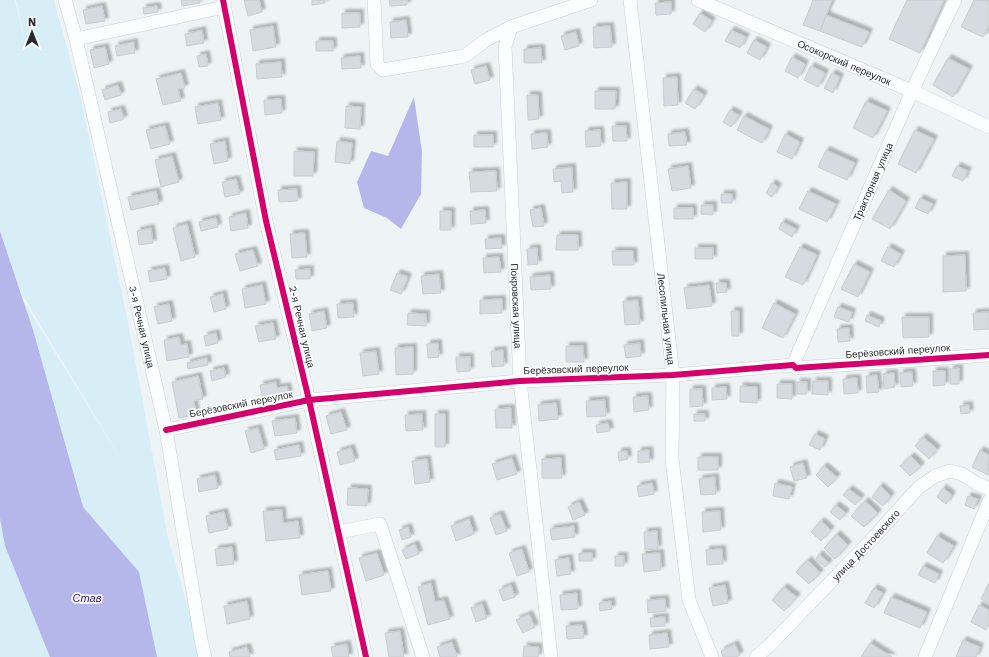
<svg xmlns="http://www.w3.org/2000/svg" width="989" height="657" font-family="'Work Sans',sans-serif">
  <style>
    .green { fill: #d8eef7 }
    .water { fill: #b5b7eb }
    .building { fill: #d5dbe1; stroke: #c8ccce; filter: url(#shadow) }
    .lines { fill: none; stroke-linecap: round; stroke-linejoin: round }
    .minor-casing { stroke: #cacfd1; stroke-width: 14 }
    .minor { stroke: #fcfdfe; stroke-width: 13 }
    .cycleway-casing { stroke: #fff; stroke-width: 8 }
    .cycleway { stroke: #d6006c; stroke-width: 6 }
    .labels { text-anchor: middle; dominant-baseline: central; stroke-width: 3.5; stroke-linejoin: round; paint-order: stroke }
    .street-label { font-size: 10px; fill: #272b2d; stroke: #fff }
    .water-label { font-size: 11px; font-style: italic; fill: #261469; stroke: #fff }
  </style>
  <defs>
    <filter id="shadow"><feDropShadow dx="3.5" dy="-3.5" stdDeviation="1" flood-color="#0004"/></filter>
  </defs>
  <rect width="100%" height="100%" fill="#eef4f6"/>
  <path class="green" d="M0,0H15L28,53L16,0H54L81,99L128,322L168,538L202,657H0V263L130,474L20,291L0,231Z"/>
  <path class="water" d="M414,97L422,152L421,194L401,229L387,218L364,208L357,182L371,151L388,156Z
    M0,231L33,330L83,507L139,572L157,657H50L5,546L0,518Z"/>
  <path class="building" d="M181,0H199L200,3L182,6Z
    M244,0H259L262,12L248,16Z
    M312,0H324L325,3L312,5Z
    M389,0H407V5L390,6Z
    M813,0H832L820,31L803,25Z
    M907,0H944L920,53L889,39Z
    M974,0L989,1V25L983,37L961,27Z
    M671,2V14L656,15L655,3Z
    M102,6L105,21L86,24L83,10Z
    M157,6L158,12L144,14L143,8Z
    M342,13H360V27L342,28Z
    M700,13L712,21L705,32L693,24Z
    M826,15L869,32L862,47L820,31Z
    M406,20L408,37L391,38L390,22Z
    M273,26L276,47L253,51L250,30Z
    M610,26L612,47L594,48L593,27Z
    M202,30L204,43L187,46L185,34Z
    M731,30L746,37L740,48L725,41Z
    M576,32L579,46L565,50L561,36Z
    M754,40L767,47L760,60L747,53Z
    M316,41H333V51H316Z
    M134,42L135,53L117,56L115,46Z
    M105,47L109,64L94,68L90,50Z
    M541,48L542,63H524V49Z
    M206,54L208,66L199,67L197,56Z
    M360,56L361,68L342,69L341,58Z
    M792,57L805,64L798,78L785,71Z
    M948,58L969,69L953,97L933,85Z
    M281,62L282,77L257,79L256,64Z
    M486,66L490,80L475,84L471,70Z
    M811,66L825,73L818,87L804,80Z
    M181,73L185,88L178,89L181,101L163,105L156,79Z
    M832,73L840,77L833,93L824,88Z
    M677,77L678,105L664,106L663,78Z
    M118,85L121,95L105,100L102,90Z
    M694,89L704,95L695,109L685,103Z
    M595,91H616L615,109H595Z
    M527,95H538L539,119L528,120Z
    M281,99L282,113L265,115L264,100Z
    M866,101L887,111L873,138L853,128Z
    M218,103L221,120L198,124L195,107Z
    M346,106L361,107L360,129L345,128Z
    M121,109L124,119L110,123L108,112Z
    M730,110L739,115L731,127L723,122Z
    M744,116L769,129L762,143L737,130Z
    M165,126L170,144L151,149L146,130Z
    M612,126H626L627,141H613Z
    M600,130L601,146L586,147L585,131Z
    M915,130L934,139L916,173L898,164Z
    M685,132L687,145L669,146L668,134Z
    M547,133L548,147L532,149L531,134Z
    M785,134L800,142L792,159L777,152Z
    M474,135H493V147H474Z
    M225,141L228,161L214,164L210,144Z
    M337,141L352,143L350,164L335,162Z
    M826,150L855,163L847,180L818,167Z
    M294,151L314,152L313,176H294Z
    M172,156L179,182L161,187L155,160Z
    M688,166L691,188L672,191L668,169Z
    M957,166L968,171L963,181L952,176Z
    M572,167L573,192L562,193L561,181L554,182L553,169Z
    M496,171L497,191L471,192L469,172Z
    M236,179L240,194L225,197L222,182Z
    M627,182V209H612L611,183Z
    M772,183L778,187L772,197L766,193Z
    M297,189L298,201L279,202L278,190Z
    M889,190L906,201L890,229L872,219Z
    M156,191L159,204L131,210L128,197Z
    M808,191L836,204L827,222L799,209Z
    M721,194H732V203H721Z
    M920,198L933,204L928,214L915,208Z
    M701,205H713V215L701,214Z
    M541,208L544,226L533,227L530,210Z
    M674,208H693V219H674Z
    M485,210L486,223L471,224L470,211Z
    M440,211H451V230H440Z
    M246,213L248,228L231,231L229,217Z
    M216,218L218,227L201,231L199,222Z
    M782,222L796,229L792,237L779,229Z
    M187,224L195,257L181,261L173,228Z
    M151,228L153,243L139,245L137,231Z
    M305,233L307,257L292,258L290,234Z
    M557,235H578V250H556Z
    M501,238L502,248L486,249L485,239Z
    M800,247L817,255L803,285L785,277Z
    M888,247L901,254L894,267L881,261Z
    M537,248L538,264L528,265L527,249Z
    M695,248H713V259H695Z
    M253,250L258,266L240,271L235,254Z
    M612,251H633L634,265H613Z
    M965,255L966,291L943,292V256Z
    M499,257L501,272L484,273L483,258Z
    M854,264L870,272L858,297L841,289Z
    M165,268L167,279L150,282L148,271Z
    M310,269V279H296L295,270Z
    M397,273L408,277L401,294L390,290Z
    M439,274L441,293L423,294L421,276Z
    M550,275L551,289L531,290L530,277Z
    M716,283H726L727,292L717,293Z
    M262,285L266,304L245,308L242,289Z
    M709,285L712,306L687,309L684,288Z
    M223,294L226,309L214,312L210,297Z
    M502,299V313L480,314V300Z
    M638,300L640,324L625,325L623,301Z
    M353,303L354,317L338,318L337,304Z
    M774,303L795,314L783,338L762,328Z
    M169,304L172,321L158,324L154,307Z
    M838,307L852,312L849,322L834,317Z
    M324,311L327,328L312,331L309,314Z
    M731,311H739V336H732Z
    M989,312V329L974,330L973,313Z
    M408,313L426,314V326L407,325Z
    M867,315L881,321L879,327L865,321Z
    M902,317H929V337L903,338Z
    M273,323L276,339L259,342L255,326Z
    M849,328L850,341L838,342L837,329Z
    M216,333L218,343L206,346L204,336Z
    M179,337L181,345L187,344L189,357L167,361L164,340Z
    M438,343L439,357L428,358L427,344Z
    M640,343L641,356L626,358L624,345Z
    M566,346H583L584,362H566Z
    M413,347V374L396,375L395,348Z
    M503,350L504,366L492,367L491,351Z
    M376,351L379,374L363,376L360,353Z
    M456,357H470V371L457,372Z
    M207,358L208,365L188,369L187,363Z
    M224,368L226,377L212,381L210,371Z
    M959,368V384H950V369Z
    M933,371H945V385L933,386Z
    M912,372L913,386L901,387L900,373Z
    M894,373L895,387L884,389L883,374Z
    M877,375L879,392L867,393L866,376Z
    M198,376L203,399L194,401L196,415L179,418L172,382Z
    M857,378L858,393L844,394L843,379Z
    M813,381H828V395L812,394Z
    M276,382L277,388L287,386L289,395L263,400L260,385Z
    M797,382H807V394H797Z
    M777,384H792V399L777,398Z
    M740,386L757,387V403L740,402Z
    M726,387L727,399L712,400V388Z
    M690,389H702L703,406L690,407Z
    M648,396L649,410L634,412L633,397Z
    M605,400L606,416L587,417L586,401Z
    M556,403L558,419L539,421L538,405Z
    M969,405L970,413L961,414L960,406Z
    M511,408L512,428H496L495,409Z
    M341,412L347,430L331,434L326,416Z
    M422,414L423,430L406,431L405,415Z
    M435,414H445V447H435Z
    M694,414H705V421H694Z
    M295,418L297,433L275,436L272,421Z
    M608,423L610,431L597,433L596,425Z
    M258,428L264,449L251,453L245,431Z
    M815,434L825,439L820,450L809,445Z
    M923,437L937,449L929,459L915,446Z
    M299,445L301,456L276,460L274,450Z
    M351,448L355,461L340,465L337,452Z
    M649,450L650,462L638,463V451Z
    M980,450L989,455L988,475L972,467Z
    M627,451L628,459L619,461L618,452Z
    M911,456L921,466L910,476L900,466Z
    M698,457H718V470H698Z
    M512,458L517,474L497,480L492,464Z
    M561,458L562,478H542V459Z
    M427,459L430,482L415,484L412,461Z
    M803,463L807,478L794,481L790,467Z
    M824,466L837,477L828,487L816,475Z
    M215,475L218,488L199,492L197,479Z
    M715,477L716,494L701,495L699,479Z
    M652,483L654,494L639,497L637,486Z
    M775,483L792,487L789,499L773,496Z
    M880,486L891,496L883,506L872,497Z
    M348,488L368,489L367,506L347,505Z
    M943,488L952,495L946,504L937,497Z
    M849,489L861,498L855,505L843,495Z
    M968,496L978,499L974,509L965,505Z
    M865,501L878,513L864,527L851,516Z
    M579,502L585,515L573,520L568,507Z
    M836,505L846,513L840,520L830,512Z
    M282,510L283,523L298,521L300,538L266,541L263,511Z
    M720,511L721,530L703,532L702,512Z
    M224,512L228,529L209,533L206,516Z
    M500,514L507,531L496,535L490,518Z
    M469,519L474,534L456,541L451,526Z
    M821,521L831,530L821,541L811,532Z
    M574,526L575,537L552,540L550,529Z
    M408,527L411,537L402,540L399,530Z
    M657,531L658,549L645,550L644,532Z
    M837,534L848,545L835,559L824,548Z
    M937,536L954,546L943,563L927,553Z
    M415,544L419,554L406,559L402,550Z
    M232,547L234,564L217,566L215,549Z
    M522,549L529,572L517,576L509,553Z
    M722,549L723,564L707,565L706,550Z
    M377,553L384,575L366,581L359,558Z
    M579,553H592V561H579Z
    M660,553L661,570L644,572L642,554Z
    M819,554L829,563L825,567L816,559Z
    M615,556H624V566H615Z
    M569,558L571,574L557,576L555,560Z
    M808,560L820,573L809,584L796,572Z
    M923,566L939,574L935,583L918,575Z
    M328,571L331,591L302,595L299,575Z
    M431,583L435,602L444,600L450,619L428,625L418,587Z
    M989,583V603L981,599Z
    M511,585L515,597L503,601L499,590Z
    M725,585L728,603L713,606L709,588Z
    M784,587L797,597L784,611L772,600Z
    M874,588L883,593L874,608L865,603Z
    M577,593L578,609L561,610L560,595Z
    M891,597L927,612L920,628L884,613Z
    M665,599L666,611L648,613L647,600Z
    M247,601L250,619L227,624L224,606Z
    M611,601L612,609L600,611L599,603Z
    M482,604L487,618L476,622L471,608Z
    M979,605L989,610V624L986,630L971,622Z
    M529,614L535,627L523,633L516,620Z
    M665,617V626L651,627L650,618Z
    M582,625L584,638L567,639L566,626Z
    M400,631L404,657H389L385,633Z
    M667,633L669,647L650,649L649,635Z
    M963,640L980,647L976,657H956Z
    M452,642L457,657H440L437,647Z
    M870,643L892,657H861Z
    M347,644L349,657H333L331,647Z
    M735,644L740,655L736,657H723L721,651Z
    M524,646L539,647L538,657H523Z
    M247,647L250,657H230L229,652Z"/>
  <g class="lines">
    <defs>
      <g id="minor">
        <path id="s1" d="M65,0L76,39L166,430L201,640L205,657"/>
        <path d="M223,0L266,221L309,400L366,657"/>
        <path d="M374,0L377,64L383,70L465,56L486,40L511,27L591,0"/>
        <path id="s2" d="M630,0L673,375L672,459L689,600L712,657"/>
        <path id="s3" d="M698,0L912,91L989,127"/>
        <path id="s4" d="M511,27L505,47L520,381L551,657"/>
        <path d="M76,39L224,7"/>
        <path id="s5" d="M793,365L912,91L955,0"/>
        <path d="M166,430L309,400L520,381L673,375L793,365L796,368L989,355"/>
        <path d="M339,532L380,524L423,657"/>
        <path id="s6" d="M756,657L770,645L874,537L918,488L935,476L950,471L962,474L976,483L989,489"/>
        <path d="M925,657L989,501"/>
      </g>
    </defs>
    <use href="#minor" class="minor-casing"/>
    <use href="#minor" class="minor"/>
    <defs>
      <path id="cycleway" d="M223,0L266,221L309,400L366,657
        M166,430L309,400L520,381L673,375L793,365L796,368L989,355"/>
    </defs>
    <use href="#cycleway" class="cycleway-casing"/>
    <use href="#cycleway" class="cycleway"/>
  </g>
  <g class="labels">
    <g class="street-label">
      <text stroke="none"><textPath href="#s3" startOffset="159">Осокорский переулок</textPath></text>
      <text stroke="none"><textPath href="#s5" startOffset="200">Тракторная улица</textPath></text>
      <text stroke="none"><textPath href="#s4" startOffset="280">Покровская улица</textPath></text>
      <text stroke="none"><textPath href="#s2" startOffset="321">Лесопильная улица</textPath></text>
      <text stroke="none"><textPath href="#s1" startOffset="336">3-я Речная улица</textPath></text>
      <text transform="translate(302 327) rotate(77)">2-я Речная улица</text>
      <text transform="translate(898 351) rotate(-4)">Берёзовский переулок</text>
      <text transform="translate(576 369) rotate(-2)">Берёзовский переулок</text>
      <text transform="translate(241 404) rotate(-11)">Берёзовский переулок</text>
      <text stroke="none"><textPath href="#s6" startOffset="157">улица Достоевского</textPath></text>
    </g>
    <g class="water-label">
      <text x="87" y="598">Став</text>
    </g>
  </g>
  <g transform="translate(32 32)" stroke="#ffffff" stroke-width="3" paint-order="stroke">
  <path d="M0-3L7 15L0 10L-7 15Z" fill="#272b2d"/>
  <text y="-6" font-size="11" font-weight="bold" text-anchor="middle" fill="#272b2d">N</text>
  </g>
</svg>
